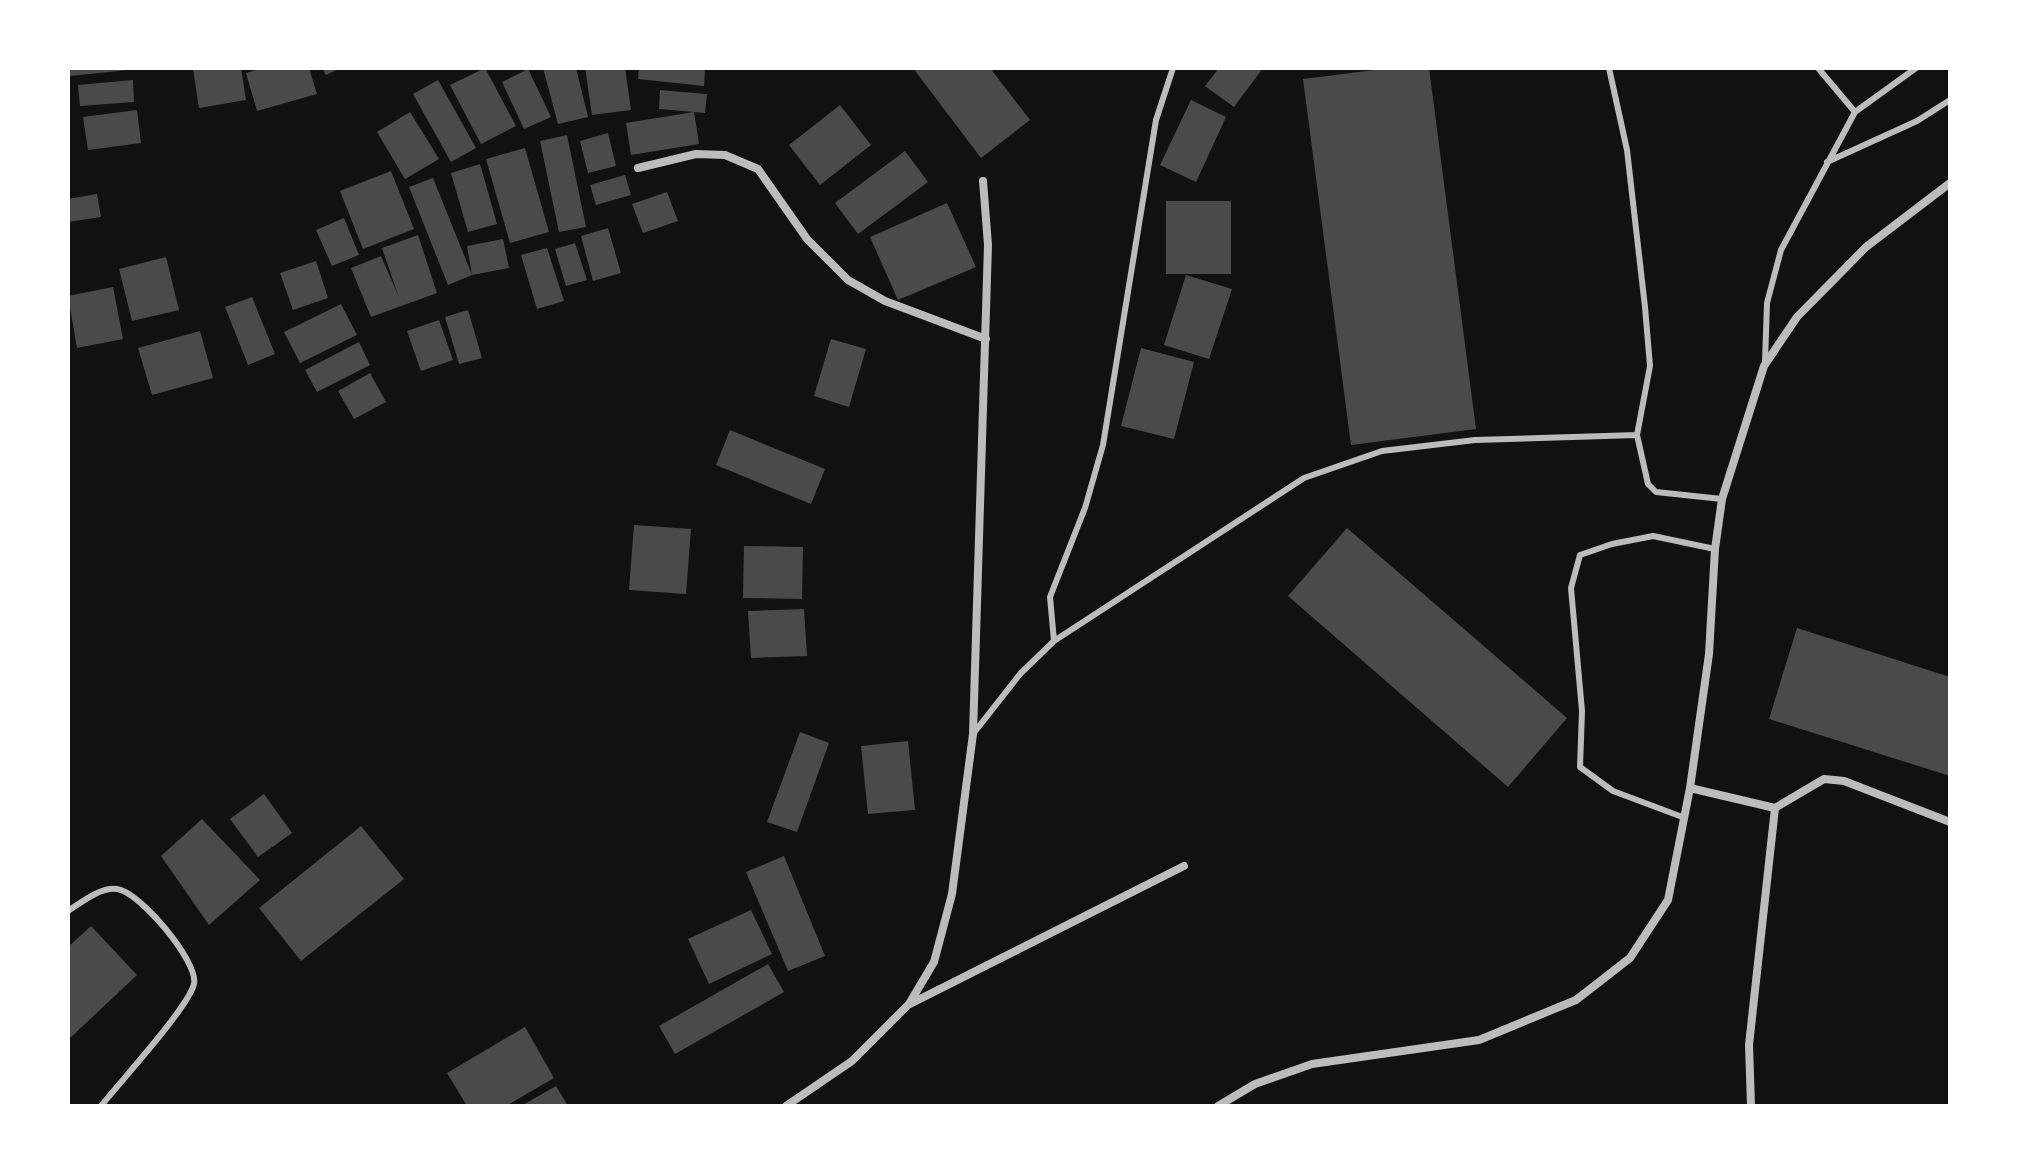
<svg xmlns="http://www.w3.org/2000/svg" width="2018" height="1174" font-family="'Open Sans',sans-serif">
  <style>
    .building { fill: #4a4a4a }
    .lines { fill: none; stroke-linecap: round; stroke-linejoin: round }
    .service { stroke: #bcbcbc; stroke-width: 6 }
    .minor { stroke: #bcbcbc; stroke-width: 8 }
  </style>
  <rect width="100%" height="100%" fill="#111"/>
  <path class="building" d="M69,68H128V70L70,76Z
    M241,68L246,100L199,108L193,69Z
    M263,68H309L317,94L257,111L246,73Z
    M322,68H340L326,75Z
    M485,68L516,126L481,144L450,85Z
    M543,68H576L588,117L558,124Z
    M585,68H625L631,110L592,115Z
    M639,68H705L704,86L638,79Z
    M913,68H990L1030,120L981,158Z
    M1219,68H1263L1234,107L1205,86Z
    M1390,68H1429L1476,429L1351,445L1303,79Z
    M528,69L551,117L524,129L502,82Z
    M133,80L134,102L80,106L78,85Z
    M438,80L476,148L451,162L413,94Z
    M660,90L707,94L705,113L694,112L699,144L631,155L626,123L694,112L659,109Z
    M1191,100L1226,117L1196,182L1160,165Z
    M840,105L871,145L820,185L789,145Z
    M137,110L141,143L88,150L83,117Z
    M410,112L439,159L405,179L377,132Z
    M608,133L616,166L588,173L580,141Z
    M567,135L586,227L559,232L540,141Z
    M525,148L549,232L510,243L486,159Z
    M905,151L928,182L858,234L835,203Z
    M480,164L497,224L468,232L451,173Z
    M391,171L414,229L363,249L340,191Z
    M625,175L631,195L596,205L590,185Z
    M433,178L472,275L467,246L503,239L509,268L472,275L448,285L409,187Z
    M667,192L678,221L643,233L632,204Z
    M97,194L101,217L68,222V199Z
    M1166,201H1231V274H1166Z
    M947,203L976,267L898,300L870,237Z
    M344,218L359,255L332,266L316,230Z
    M608,228L621,273L593,281L581,236Z
    M418,235L437,293L371,317L351,268L381,256L398,295L382,248Z
    M575,243L587,280L566,286L555,249Z
    M547,248L564,301L537,309L521,255Z
    M166,257L179,310L132,321L119,269Z
    M316,261L328,298L293,310L280,273Z
    M1186,275L1232,289L1209,359L1164,345Z
    M113,287L123,339L77,348L68,296Z
    M252,297L275,354L248,365L225,307Z
    M341,304L357,335L300,363L284,332Z
    M468,310L482,358L459,364L445,317Z
    M439,320L453,360L421,371L407,331Z
    M200,331L213,378L152,395L138,348Z
    M831,339L866,349L849,407L814,396Z
    M359,342L370,365L317,392L305,370Z
    M1141,348L1194,362L1174,439L1121,426Z
    M370,373L386,402L354,419L338,391Z
    M730,430L825,469L811,504L716,465Z
    M634,525L691,529L686,594L629,590Z
    M1347,528L1567,718L1508,787L1288,596Z
    M744,546L803,547L802,599L743,598Z
    M804,609L807,656L751,658L748,611Z
    M1797,628L1950,677V776L1769,719Z
    M800,732L829,743L797,832L767,822Z
    M908,741L915,810L868,814L861,746Z
    M264,794L292,833L258,857L230,819Z
    M202,819L260,880L209,925L161,856Z
    M361,826L404,879L301,961L259,908Z
    M784,856L825,956L788,971L746,872Z
    M751,910L772,954L709,984L688,939Z
    M91,926L137,975L68,1040V947Z
    M768,964L784,992L675,1054L659,1026Z
    M525,1027L554,1078L506,1106H467L447,1073Z
    M556,1086L568,1106H521Z"/>
  <g class="lines">
    <path class="service" d="M1609,68L1627,150L1645,307L1650,366L1637,435L1648,484L1656,492L1722,499
      M1855,112L1916,68
      M1827,162L1917,121L1950,100
      M1765,362L1767,303L1781,250L1855,112L1818,68
      M1054,641L1050,597L1085,508L1103,445L1156,120L1173,68
      M973,734L1020,674L1054,641L1304,478L1382,451L1475,440L1637,435
      M1685,818L1613,791L1580,767L1582,711L1571,588L1580,555L1612,544L1653,536L1715,549
      M68,911C82,902 100,887 117,889C139,891 199,962 194,984C188,1008 120,1082 101,1106"/>
    <path class="minor" d="M638,168L696,154L725,155L758,169L807,239L848,280L885,301L986,339
      M1690,788L1775,808L1824,779L1844,781L1950,822
      M910,1004L1184,866
      M786,1106L852,1061L909,1004L934,962L952,894L973,734L988,245L983,181
      M1218,1106L1255,1084L1312,1064L1479,1040L1576,1000L1630,958L1668,900L1690,788L1709,654L1715,549L1722,499L1764,366L1797,317L1866,247L1950,183
      M1751,1106L1749,1045L1775,808"/>
  </g>
  <rect width="2018" height="1174" fill="none" stroke="#ffffff" stroke-width="140"/>
</svg>
